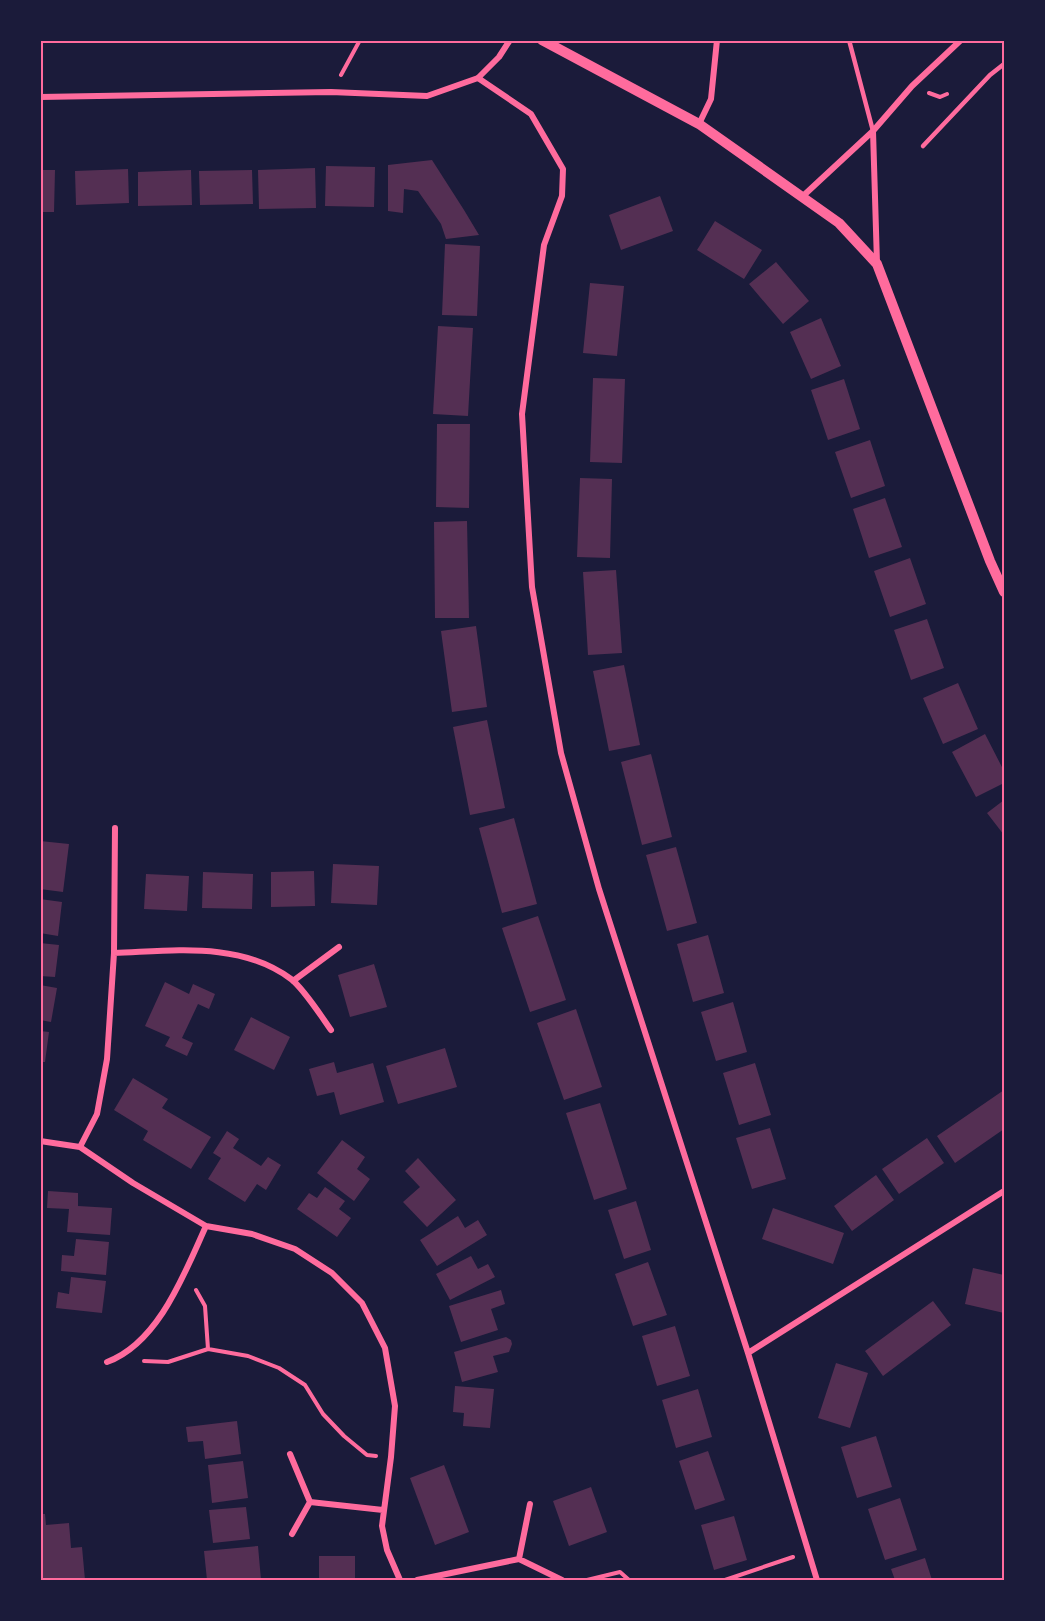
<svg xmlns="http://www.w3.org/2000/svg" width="1045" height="1621" font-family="'Work Sans',sans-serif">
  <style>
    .building { fill: #542f53 }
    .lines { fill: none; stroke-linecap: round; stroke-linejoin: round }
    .path { stroke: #ff6b9d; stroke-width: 4 }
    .service { stroke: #ff6b9d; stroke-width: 4.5 }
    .minor { stroke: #ff6b9d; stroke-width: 6 }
    .tertiary { stroke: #ff6b9d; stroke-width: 10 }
    .neatline { fill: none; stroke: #ff6b9d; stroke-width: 2 }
  </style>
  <rect width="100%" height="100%" fill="#1b1b3a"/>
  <path class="building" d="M432,160L464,210L479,235L446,239L441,224L418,191L404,189L403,213L388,211V165Z
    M326,166L375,167L374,207L325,206Z
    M315,168L316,208L259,209L258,170Z
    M128,169L129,203L76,205L75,171Z
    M40,170H55L54,212H40Z
    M191,170L192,205L138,206V172Z
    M252,170L253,204L200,205L199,171Z
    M660,196L673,231L621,250L609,215Z
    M715,221L762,250L744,279L697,250Z
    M445,244L480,246L477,316L442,315Z
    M776,262L809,301L783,324L749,284Z
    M590,283L624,286L617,356L583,353Z
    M821,318L841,366L811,379L790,332Z
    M438,326L473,328L468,416L433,414Z
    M593,378L625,379L622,463L590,462Z
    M844,379L860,429L828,440L811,390Z
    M437,424H470L469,508L436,507Z
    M870,440L885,486L851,498L835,452Z
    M580,478L612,479L610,558L577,557Z
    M885,498L902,547L869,558L853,509Z
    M467,521L469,618H435L434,522Z
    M910,558L926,604L890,617L874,571Z
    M616,570L622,653L588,655L583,572Z
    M927,619L944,668L911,680L894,630Z
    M476,626L487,707L452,712L441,631Z
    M624,665L640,745L609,751L593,671Z
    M958,683L978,729L943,744L923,698Z
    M487,720L505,808L470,815L453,727Z
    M985,734L1004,771V783L976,797L952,752Z
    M651,754L672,837L642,845L621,762Z
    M1004,800V835L987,813Z
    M514,818L537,904L502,913L479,828Z
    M40,841L69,844L63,892L40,889Z
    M676,847L697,923L667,931L646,855Z
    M333,864L379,866L377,905L331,903Z
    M314,871L315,906L271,907V872Z
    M203,872L253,874L252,909L202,908Z
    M146,874L189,876L187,911L144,909Z
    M40,899L62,902L58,936L40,933Z
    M538,916L566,1000L530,1012L502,928Z
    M708,935L724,993L693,1002L677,944Z
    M40,943L59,945L55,977L40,976Z
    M374,964L387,1007L350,1017L338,975Z
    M165,982L189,994L193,984L215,994L209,1009L198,1004L182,1038L193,1043L187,1056L165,1046L170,1037L145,1026Z
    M40,985L57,988L51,1022L40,1020Z
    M733,1002L747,1052L716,1061L701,1012Z
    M576,1009L602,1087L564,1100L537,1023Z
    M251,1017L290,1037L274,1070L234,1050Z
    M40,1031L49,1032L45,1062H40Z
    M445,1048L457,1087L398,1104L386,1066Z
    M334,1062L337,1073L373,1063L384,1102L340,1115L334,1092L317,1096L309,1069Z
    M755,1063L771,1115L739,1125L723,1073Z
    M133,1078L168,1099L162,1108L211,1137L191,1169L143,1140L148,1131L114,1110Z
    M1004,1090V1129L955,1163L937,1136Z
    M600,1103L627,1189L594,1200L566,1113Z
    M770,1128L786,1179L752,1189L736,1138Z
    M227,1131L239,1139L233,1148L261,1166L268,1157L281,1165L266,1190L257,1184L245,1202L208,1179L221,1158L213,1153Z
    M927,1138L944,1163L899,1194L882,1169Z
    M342,1140L365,1157L357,1169L370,1179L354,1201L317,1173Z
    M418,1158L456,1200L427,1227L403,1202L420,1187L405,1171Z
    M876,1175L894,1200L852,1231L834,1206Z
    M325,1187L345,1201L339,1209L351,1218L337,1237L297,1209L309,1193L317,1198Z
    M48,1191L78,1193V1206L112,1208L110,1235L67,1232L69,1209L47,1208Z
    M636,1201L651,1250L624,1259L608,1210Z
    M773,1208L844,1233L833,1264L762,1239Z
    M458,1216L465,1228L478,1220L487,1235L437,1266L420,1240Z
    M76,1239L109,1242L106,1275L61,1271L62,1255L74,1256Z
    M471,1256L478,1269L488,1264L495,1277L450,1300L436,1274Z
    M648,1262L667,1315L633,1326L615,1274Z
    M973,1268L1004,1275V1313L965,1304Z
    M71,1277L106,1281L102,1313L56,1308L58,1292L69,1294Z
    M501,1290L505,1304L491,1309L498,1330L461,1342L449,1306Z
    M933,1301L951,1325L883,1376L865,1351Z
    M675,1326L690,1376L657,1386L642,1336Z
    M506,1337L511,1340L512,1344L509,1352L493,1356L498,1372L462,1382L454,1352Z
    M836,1363L868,1373L850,1428L818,1418Z
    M455,1386L494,1389L490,1428L463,1426L464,1413L453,1412Z
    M698,1389L712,1437L676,1448L662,1400Z
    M237,1421L241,1454L205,1459L203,1441L188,1442L186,1427Z
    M876,1436L892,1487L857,1498L841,1447Z
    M708,1451L725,1500L695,1510L679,1461Z
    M243,1461L248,1498L212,1503L208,1465Z
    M444,1465L469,1532L435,1545L410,1478Z
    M591,1487L607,1532L569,1546L553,1501Z
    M900,1498L917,1550L885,1560L868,1509Z
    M246,1507L250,1539L213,1543L209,1510Z
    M40,1514H45L46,1525L69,1523L71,1548L82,1547L85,1580H40Z
    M734,1516L747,1560L714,1570L701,1525Z
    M258,1546L261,1580H207L204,1551Z
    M319,1556H355V1580H319Z
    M925,1558L932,1580H895L891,1569Z"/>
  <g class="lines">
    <path class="path" d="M341,75L360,40
      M929,93L940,97L947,94
      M196,1290L205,1306L208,1349
      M144,1361L168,1362L208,1349L248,1356L279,1368L305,1385L323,1414L344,1436L367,1455L376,1456
      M587,1580L620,1572L629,1580
      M725,1580L793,1557"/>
    <path class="service" d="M849,40L873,131
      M923,146L990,75L1004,64"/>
    <path class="minor" d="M478,78L531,114L563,169L562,196L544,245L522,414L532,587L561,753L599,889L748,1353L817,1580
      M40,97L331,92L427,96L478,78L499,57L510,40
      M699,124L711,99L717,40
      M873,131L877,263
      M803,196L873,131L912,86L961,40
      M114,953C174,951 240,941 291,979C304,989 321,1016 331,1030
      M293,981L339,947
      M40,1141L80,1147L133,1183L206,1226L252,1234L295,1249L332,1273L362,1303L385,1348L395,1406L391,1457L382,1526L387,1550L400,1580
      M80,1147L97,1114L107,1059L114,953L115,828
      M748,1353L1004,1191
      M107,1362C159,1343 185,1272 206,1226
      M290,1454L310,1502L292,1534
      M310,1502L383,1510
      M519,1559L530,1504
      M417,1580L519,1559L562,1580"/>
    <path class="tertiary" d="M542,40L699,124L839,223L877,264L990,561L1004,592"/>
  </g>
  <rect width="1045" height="1621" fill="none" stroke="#1b1b3a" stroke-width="84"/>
  <rect x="42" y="42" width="961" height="1537" class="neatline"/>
</svg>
